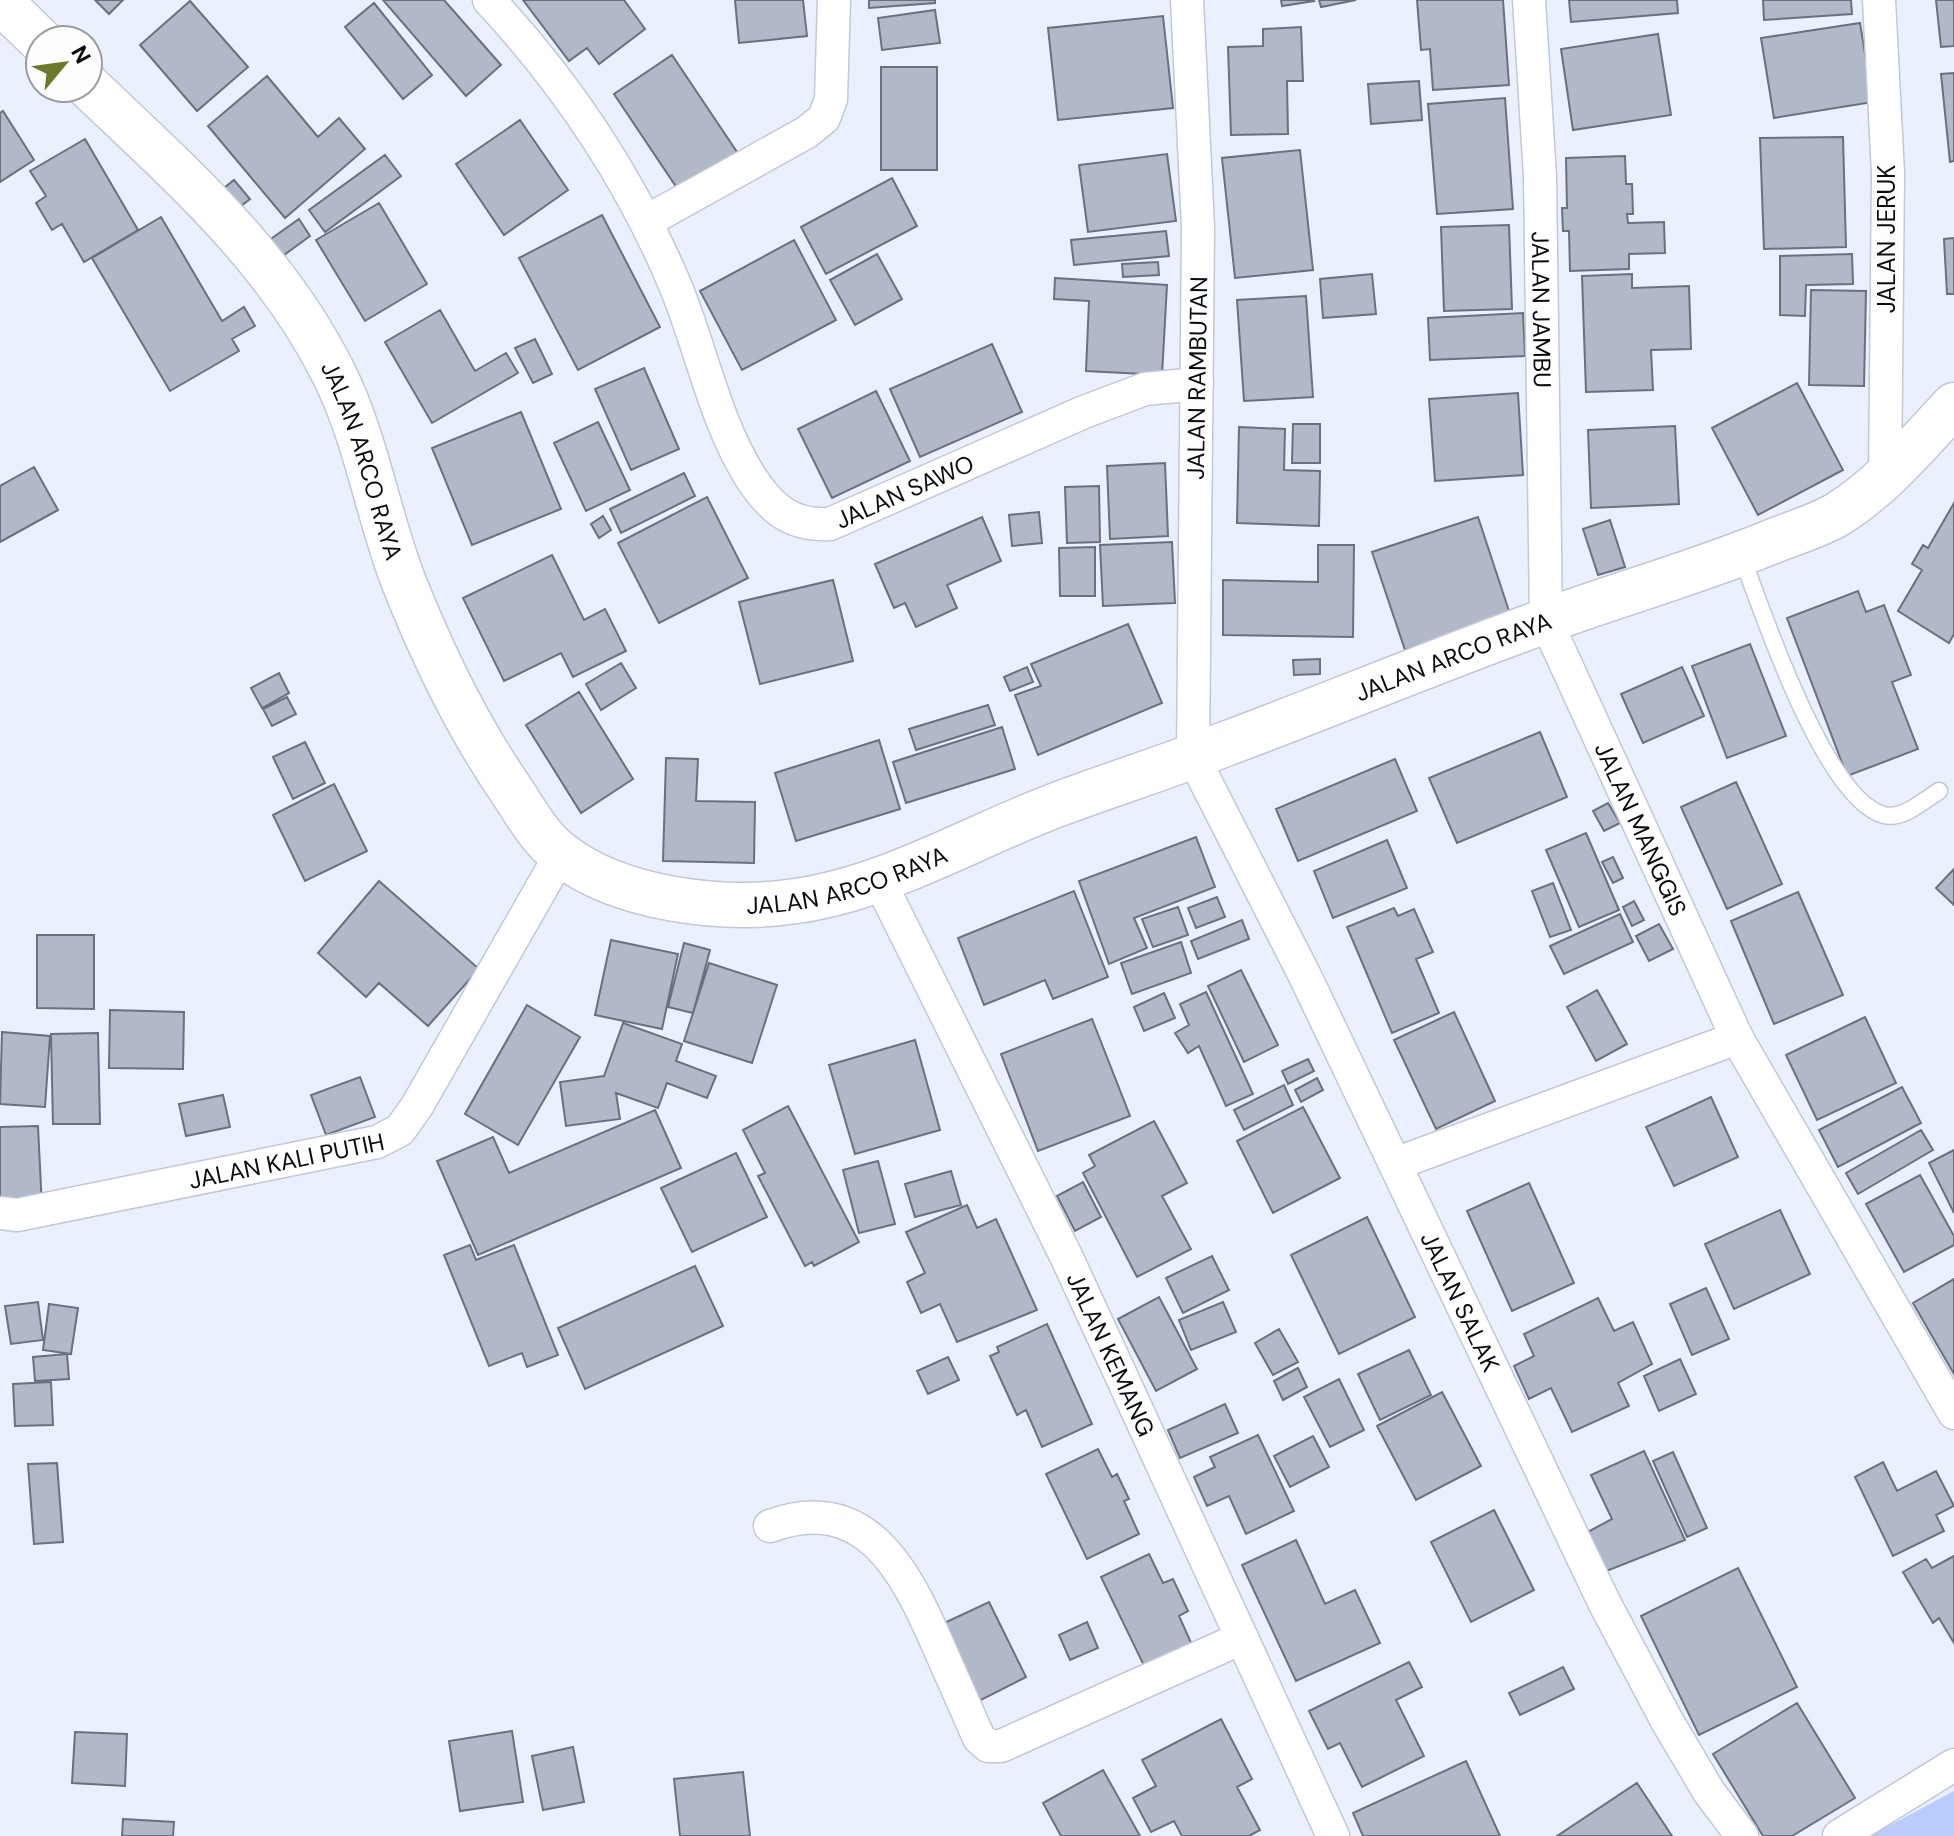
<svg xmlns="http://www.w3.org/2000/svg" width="1954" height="1836" font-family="'DM Sans',sans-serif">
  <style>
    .green { fill: #b9ccfb }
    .building { fill: #b1b8c8; stroke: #6a707f; stroke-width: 2 }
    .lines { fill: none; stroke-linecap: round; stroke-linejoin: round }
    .service-casing { stroke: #c1c8d8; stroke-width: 19 }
    .minor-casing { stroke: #c1c8d8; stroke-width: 35 }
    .secondary-casing { stroke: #c1c8d8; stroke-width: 47 }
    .service { stroke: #fff; stroke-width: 16 }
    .minor { stroke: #fff; stroke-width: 32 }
    .secondary { stroke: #fff; stroke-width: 44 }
    .labels { text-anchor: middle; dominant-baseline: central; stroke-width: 8; stroke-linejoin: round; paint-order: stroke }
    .street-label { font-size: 24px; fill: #090b11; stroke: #fdfdfd }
  </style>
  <rect width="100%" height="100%" fill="#eaf0fd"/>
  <path class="green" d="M1954,1791V1836H1870Z"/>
  <path class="building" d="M95,0H123L109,14Z
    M383,0H444L501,65L466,96Z
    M523,0H624L645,29L599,64L587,48L569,61Z
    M735,0H803L807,36L739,43Z
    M869,0H935V3L869,8Z
    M1281,0H1313L1314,1L1282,6Z
    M1319,0H1356L1321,7Z
    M1417,0H1503L1509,85L1433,90L1430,49L1421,50Z
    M1569,0H1677L1678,13L1571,22Z
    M1763,0H1851L1852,14L1764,20Z
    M1936,0H1954V46L1941,47Z
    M190,1L248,67L197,111L140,45Z
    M374,3L432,75L403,99L345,27Z
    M935,10L940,43L882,50L878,18Z
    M1163,16L1173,108L1058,120L1048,28Z
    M1860,23L1873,102L1774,118L1761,38Z
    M1301,27L1303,81H1287L1288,134L1231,135L1228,47L1263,46V29Z
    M1658,34L1671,115L1573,130L1561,49Z
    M672,55L737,152L679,191L614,94Z
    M881,67H937V170H881Z
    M1954,73V161L1950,162L1941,74Z
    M267,76L318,137L339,118L365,149L285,218L208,126Z
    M1419,81L1422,120L1371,124L1368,84Z
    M1505,98L1513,209L1437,214L1428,104Z
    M3,111L34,160L0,182V113Z
    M520,120L568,190L504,235L456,164Z
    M1843,137L1846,247L1764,249L1760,138Z
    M85,139L138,230L84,262L62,224L52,230L36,203L46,196L30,171Z
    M1300,150L1313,270L1235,278L1222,158Z
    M1167,154L1176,221L1088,232L1079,165Z
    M385,155L401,176L325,232L309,210Z
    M1625,156L1626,184H1632L1633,214H1627L1628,223L1664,222L1665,253L1629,254V269L1570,271L1569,231H1563L1562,208H1567L1566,158Z
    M892,178L917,226L826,274L801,227Z
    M234,180L250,199L229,215L214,196Z
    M379,203L427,284L365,321L316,240Z
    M602,215L660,327L578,370L519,258Z
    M161,217L222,321L244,307L255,326L232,339L239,351L170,391L92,258Z
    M299,219L310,236L280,258L268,241Z
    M1509,225L1512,309L1444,311L1441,227Z
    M1166,231L1169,256L1074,265L1071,240Z
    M1954,238V294H1947L1944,239Z
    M794,240L836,320L742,370L700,291Z
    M877,254L902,299L855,325L830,280Z
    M1852,254L1853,284L1806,285L1805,316L1780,315V256Z
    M1158,262L1159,275L1123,277L1122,264Z
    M1372,274L1376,314L1323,318L1320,279Z
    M1632,274V288L1689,286L1691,349L1651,350L1653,390L1586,392L1582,276Z
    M1055,278L1167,285L1162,375L1086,371L1089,301L1054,299Z
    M1811,290L1866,291L1864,386L1809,385Z
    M1306,296L1313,397L1244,401L1237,300Z
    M440,310L475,371L506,353L518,373L432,423L385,342Z
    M1523,313L1525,356L1430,360L1428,318Z
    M535,339L552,374L533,383L515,348Z
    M992,344L1022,412L920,457L890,389Z
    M644,368L679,449L631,470L595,389Z
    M1797,383L1843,470L1758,515L1712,428Z
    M876,391L910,461L832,498L798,429Z
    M1518,393L1523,475L1435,481L1429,399Z
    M521,412L561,509L472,545L432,448Z
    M598,422L630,490L586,511L554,443Z
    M1293,424H1320V463H1292Z
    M1675,426L1679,504L1591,508L1588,430Z
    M1239,427L1285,429L1284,470L1320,471L1319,526L1237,523Z
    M1165,463L1168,536L1110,539L1107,466Z
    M34,467L58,510L0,542V486Z
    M684,473L695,496L621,533L610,509Z
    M1099,486L1100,542L1067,543L1065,487Z
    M707,497L748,578L659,623L618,543Z
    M1954,503V634L1949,643L1898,611L1922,570L1912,564L1923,545L1928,548Z
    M1039,512L1042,543L1012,546L1009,515Z
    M603,516L611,530L599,538L591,524Z
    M982,517L1001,561L947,585L957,608L916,627L905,603L894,608L875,564Z
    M1478,517L1510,614L1405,650L1372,552Z
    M1610,520L1625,567L1598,575L1583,529Z
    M1172,542L1175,603L1103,606L1100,545Z
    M1318,545H1354L1353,637L1223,635V580L1318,582Z
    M1095,547V596H1060L1059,548Z
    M552,555L584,620L605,609L626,651L573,677L561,653L504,681L463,598Z
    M833,580L853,661L760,684L739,602Z
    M1858,591L1866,612L1884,605L1911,675L1892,682L1918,749L1847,776L1787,618Z
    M1128,624L1162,703L1038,755L1015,695L1041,686L1031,664Z
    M1750,644L1786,736L1727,758L1692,666Z
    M1320,659V674L1294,675L1293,660Z
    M621,663L636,688L601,710L586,684Z
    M1027,667L1033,682L1010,691L1004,677Z
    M1682,667L1704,716L1643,743L1621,694Z
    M279,673L289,693L262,708L251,688Z
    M579,692L633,779L581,813L526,725Z
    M287,697L296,714L272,726L263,709Z
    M988,705L995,725L916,750L909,729Z
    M1002,727L1015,769L906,803L893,762Z
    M1540,732L1567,797L1457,843L1429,778Z
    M879,740L900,809L796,841L775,773Z
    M305,742L325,783L293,799L273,757Z
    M666,758L698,759L696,801L755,802L754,863L663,861Z
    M1395,759L1417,811L1298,861L1276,809Z
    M1736,782L1782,884L1727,909L1681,807Z
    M334,784L367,851L305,881L273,815Z
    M1608,803L1620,823L1604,831L1593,811Z
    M1586,833L1619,910L1579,927L1546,850Z
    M1196,837L1215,887L1134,918L1147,948L1109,964L1079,881Z
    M1387,840L1407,888L1333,918L1314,871Z
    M1613,857L1623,878L1613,883L1602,862Z
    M1954,869V905L1936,888Z
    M379,881L479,969L428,1026L379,983L366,997L318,953Z
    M1553,883L1571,930L1550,937L1532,891Z
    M1074,891L1108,977L1053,999L1045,980L984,1005L958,938Z
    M1798,892L1843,995L1774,1024L1731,921Z
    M1217,897L1225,917L1196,928L1188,908Z
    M1634,901L1644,920L1632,926L1623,907Z
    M1178,907L1188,935L1153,947L1142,919Z
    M1394,908L1398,916L1414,909L1433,952L1416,959L1439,1013L1392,1033L1347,927Z
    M1620,914L1633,942L1564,974L1550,946Z
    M1242,920L1249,939L1198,959L1191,941Z
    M1659,924L1673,949L1649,961L1636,936Z
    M37,935H94V1009L37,1008Z
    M611,940L678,954L662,1029L595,1015Z
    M1181,942L1191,973L1132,994L1121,963Z
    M684,943L710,950L693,1013L668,1007Z
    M709,963L777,985L752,1063L684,1041Z
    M1241,970L1278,1045L1244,1062L1208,986Z
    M1597,990L1627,1044L1596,1061L1567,1007Z
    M1206,992L1253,1094L1226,1106L1199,1046L1188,1053L1175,1033L1189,1025L1180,1004Z
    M1164,993L1175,1018L1144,1031L1134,1007Z
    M527,1005L580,1037L518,1145L465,1114Z
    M110,1010L184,1012L183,1069L109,1068Z
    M1454,1012L1495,1101L1436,1129L1394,1040Z
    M1865,1017L1896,1083L1817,1120L1786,1055Z
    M1092,1019L1130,1116L1038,1151L1001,1054Z
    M623,1023L682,1044L676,1061L716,1076L707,1098L667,1083L658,1108L616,1093L620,1119L566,1126L560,1082L604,1076Z
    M2,1032L50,1036L45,1107L0,1104Z
    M98,1033L100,1124H53L51,1034Z
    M915,1040L940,1130L855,1154L829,1065Z
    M1308,1059L1314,1071L1288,1084L1282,1071Z
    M360,1077L375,1117L326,1135L311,1095Z
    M1317,1078L1323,1090L1301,1102L1295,1090Z
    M1284,1085L1293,1105L1244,1130L1234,1110Z
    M1902,1087L1921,1123L1838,1167L1819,1130Z
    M223,1095L230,1127L186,1136L179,1104Z
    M1711,1097L1738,1157L1674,1186L1646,1127Z
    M788,1106L859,1242L814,1266L812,1262L805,1266L758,1176L765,1173L743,1130Z
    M1303,1107L1340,1178L1273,1213L1237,1141Z
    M655,1110L681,1168L478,1255L437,1161L493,1137L509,1173Z
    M1154,1121L1187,1183L1162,1196L1191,1249L1137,1277L1083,1173L1095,1166L1089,1155Z
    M38,1126L42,1208L0,1209V1127Z
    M1921,1130L1933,1150L1858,1194L1846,1173Z
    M1954,1150V1213L1929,1163Z
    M736,1153L767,1217L692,1252L661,1188Z
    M878,1161L895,1224L859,1233L843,1170Z
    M951,1171L961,1205L915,1217L905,1184Z
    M1920,1175L1954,1236V1245L1904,1272L1866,1204Z
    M1083,1182L1101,1217L1075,1231L1057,1196Z
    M1529,1183L1574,1283L1512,1311L1467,1211Z
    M967,1205L977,1228L996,1219L1037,1310L957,1342L940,1304L921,1313L907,1282L925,1273L906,1232Z
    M1780,1210L1810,1274L1734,1309L1705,1244Z
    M1367,1217L1415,1317L1339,1354L1291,1255Z
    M470,1245L476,1260L514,1245L558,1355L527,1367L522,1353L489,1366L444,1255Z
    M1212,1256L1229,1290L1183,1313L1166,1278Z
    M695,1266L723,1326L585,1389L558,1328Z
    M1954,1279V1374L1913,1303Z
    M1706,1288L1729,1339L1692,1355L1670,1304Z
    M1159,1297L1197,1369L1156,1391L1118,1319Z
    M1598,1298L1614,1331L1633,1322L1652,1364L1618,1383L1629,1406L1572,1432L1551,1388L1529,1399L1514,1366L1534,1356L1524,1334Z
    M38,1302L43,1340L11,1344L5,1306Z
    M1223,1302L1236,1332L1191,1350L1179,1320Z
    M49,1304L78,1308L71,1354L43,1350Z
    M1047,1324L1092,1424L1042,1447L1026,1410L1017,1415L990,1356L999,1352L997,1347Z
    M1279,1329L1298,1362L1273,1375L1255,1343Z
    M1409,1350L1431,1395L1380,1420L1358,1374Z
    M67,1354L69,1379L35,1381L33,1357Z
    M948,1357L959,1380L928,1394L917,1371Z
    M1680,1359L1696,1394L1659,1411L1644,1376Z
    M1298,1368L1307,1387L1283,1400L1274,1381Z
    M1339,1379L1364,1430L1330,1447L1304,1397Z
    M51,1382L53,1425L15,1426L13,1384Z
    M1442,1392L1481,1466L1416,1500L1377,1426Z
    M1225,1404L1238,1433L1180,1458L1168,1430Z
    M1258,1435L1294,1511L1246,1534L1229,1496L1207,1506L1194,1477L1215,1467L1210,1457Z
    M1313,1436L1329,1467L1290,1487L1274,1456Z
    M1098,1449L1112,1477L1117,1474L1129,1499L1124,1501L1139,1534L1087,1559L1046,1474Z
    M1644,1451L1685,1540L1604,1572L1584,1534L1612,1519L1591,1475Z
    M1673,1452L1707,1528L1687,1537L1653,1461Z
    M1883,1462L1897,1491L1936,1471L1954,1506L1936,1515L1944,1531L1893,1556L1855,1477Z
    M57,1463L63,1542L34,1544L28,1464Z
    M1494,1510L1534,1590L1471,1622L1431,1542Z
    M1296,1540L1325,1604L1355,1590L1380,1643L1296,1681L1242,1565Z
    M1149,1554L1163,1583L1173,1579L1188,1611L1179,1616L1197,1656L1150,1678L1101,1577Z
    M1954,1556V1643L1939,1618L1933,1623L1903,1572L1926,1559L1932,1568Z
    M1738,1568L1797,1687L1699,1735L1641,1616Z
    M989,1602L1026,1677L977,1702L940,1625Z
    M1087,1622L1098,1648L1070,1660L1059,1635Z
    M1409,1662L1422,1687L1396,1700L1424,1756L1362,1787L1340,1743L1328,1749L1309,1711Z
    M1563,1667L1574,1689L1520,1715L1509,1693Z
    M1797,1703L1855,1798L1792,1836H1763L1713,1754Z
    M1221,1719L1252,1779L1237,1787L1260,1830L1249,1836H1182L1174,1821L1151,1832L1133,1798L1156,1786L1142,1760Z
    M512,1731L523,1802L460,1811L449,1741Z
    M75,1732L127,1734L125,1786L72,1783Z
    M573,1747L584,1802L543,1810L532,1756Z
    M1466,1761L1500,1836H1363L1353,1813Z
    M1103,1770L1140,1836H1061L1043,1803Z
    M743,1772L750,1836H680L674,1779Z
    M1637,1783L1672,1836H1557Z
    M123,1819L174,1822L173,1836H122Z"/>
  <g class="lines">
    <defs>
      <path id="service" d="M1741,554C1762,611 1825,800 1884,815C1903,820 1924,800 1939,791"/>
      <g id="minor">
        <path id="s1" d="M489,0C566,83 631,180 675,285C701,347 715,422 751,478C772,510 792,526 830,524L1084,412L1145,389L1197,384"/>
        <path id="s2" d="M1187,0L1198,227L1193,757L1305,976L1605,1604L1667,1721L1709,1792L1742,1836"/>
        <path id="s3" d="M1529,0L1540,176L1546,621L1737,1038L1954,1413"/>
        <path d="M1879,0L1888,173L1885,478"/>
        <path d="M647,221L807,132L824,118L831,99L834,0"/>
        <path id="s4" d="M878,878L1067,1258L1333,1836"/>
        <path d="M1395,1164L1737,1038"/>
        <path id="s5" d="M0,1213L17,1215L377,1142L400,1130L417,1106L561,854"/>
        <path d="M770,1526C866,1491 905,1571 937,1643C951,1675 965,1707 979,1738L988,1746H1001L1242,1638"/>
        <path d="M1839,1836L1954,1765"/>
      </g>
      <g id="secondary">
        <path d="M0,1L40,40"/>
        <path id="s6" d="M88,86C180,174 275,256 333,372C366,437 377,512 403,580C431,651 466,724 509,787C524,809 539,838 561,854C620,900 724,912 796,901C888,888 973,836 1059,804C1112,784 1167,767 1220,746C1327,706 1433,662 1540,623C1616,595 1695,573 1771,542C1793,533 1818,526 1838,514C1883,486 1918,443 1954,405"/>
      </g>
    </defs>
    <use href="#service" class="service-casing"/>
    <use href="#minor" class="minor-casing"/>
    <use href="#secondary" class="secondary-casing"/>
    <use href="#service" class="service"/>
    <use href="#minor" class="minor"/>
    <use href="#secondary" class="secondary"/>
  </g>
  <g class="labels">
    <g class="street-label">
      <text transform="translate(1886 239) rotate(-90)">JALAN JERUK</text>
      <text stroke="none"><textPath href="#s3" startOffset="310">JALAN JAMBU</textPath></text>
      <text transform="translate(1197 378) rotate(-89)">JALAN RAMBUTAN</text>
      <text stroke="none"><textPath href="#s6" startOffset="472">JALAN ARCO RAYA</textPath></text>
      <text stroke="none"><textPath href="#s1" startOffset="728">JALAN SAWO</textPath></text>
      <text stroke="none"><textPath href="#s6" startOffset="1864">JALAN ARCO RAYA</textPath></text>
      <text stroke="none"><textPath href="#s3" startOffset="850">JALAN MANGGIS</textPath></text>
      <text stroke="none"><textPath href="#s6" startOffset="1216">JALAN ARCO RAYA</textPath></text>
      <text stroke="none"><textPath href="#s5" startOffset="292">JALAN KALI PUTIH</textPath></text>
      <text stroke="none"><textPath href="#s2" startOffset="1364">JALAN SALAK</textPath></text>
      <text stroke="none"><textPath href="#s4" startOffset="530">JALAN KEMANG</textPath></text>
    </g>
  </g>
  <g transform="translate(64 64) rotate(61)"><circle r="38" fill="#fdfdfd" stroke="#9b9c9f" stroke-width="2"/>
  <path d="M0-6L14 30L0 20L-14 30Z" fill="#6c7926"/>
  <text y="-12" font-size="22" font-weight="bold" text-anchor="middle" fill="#090b11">N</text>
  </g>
</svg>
